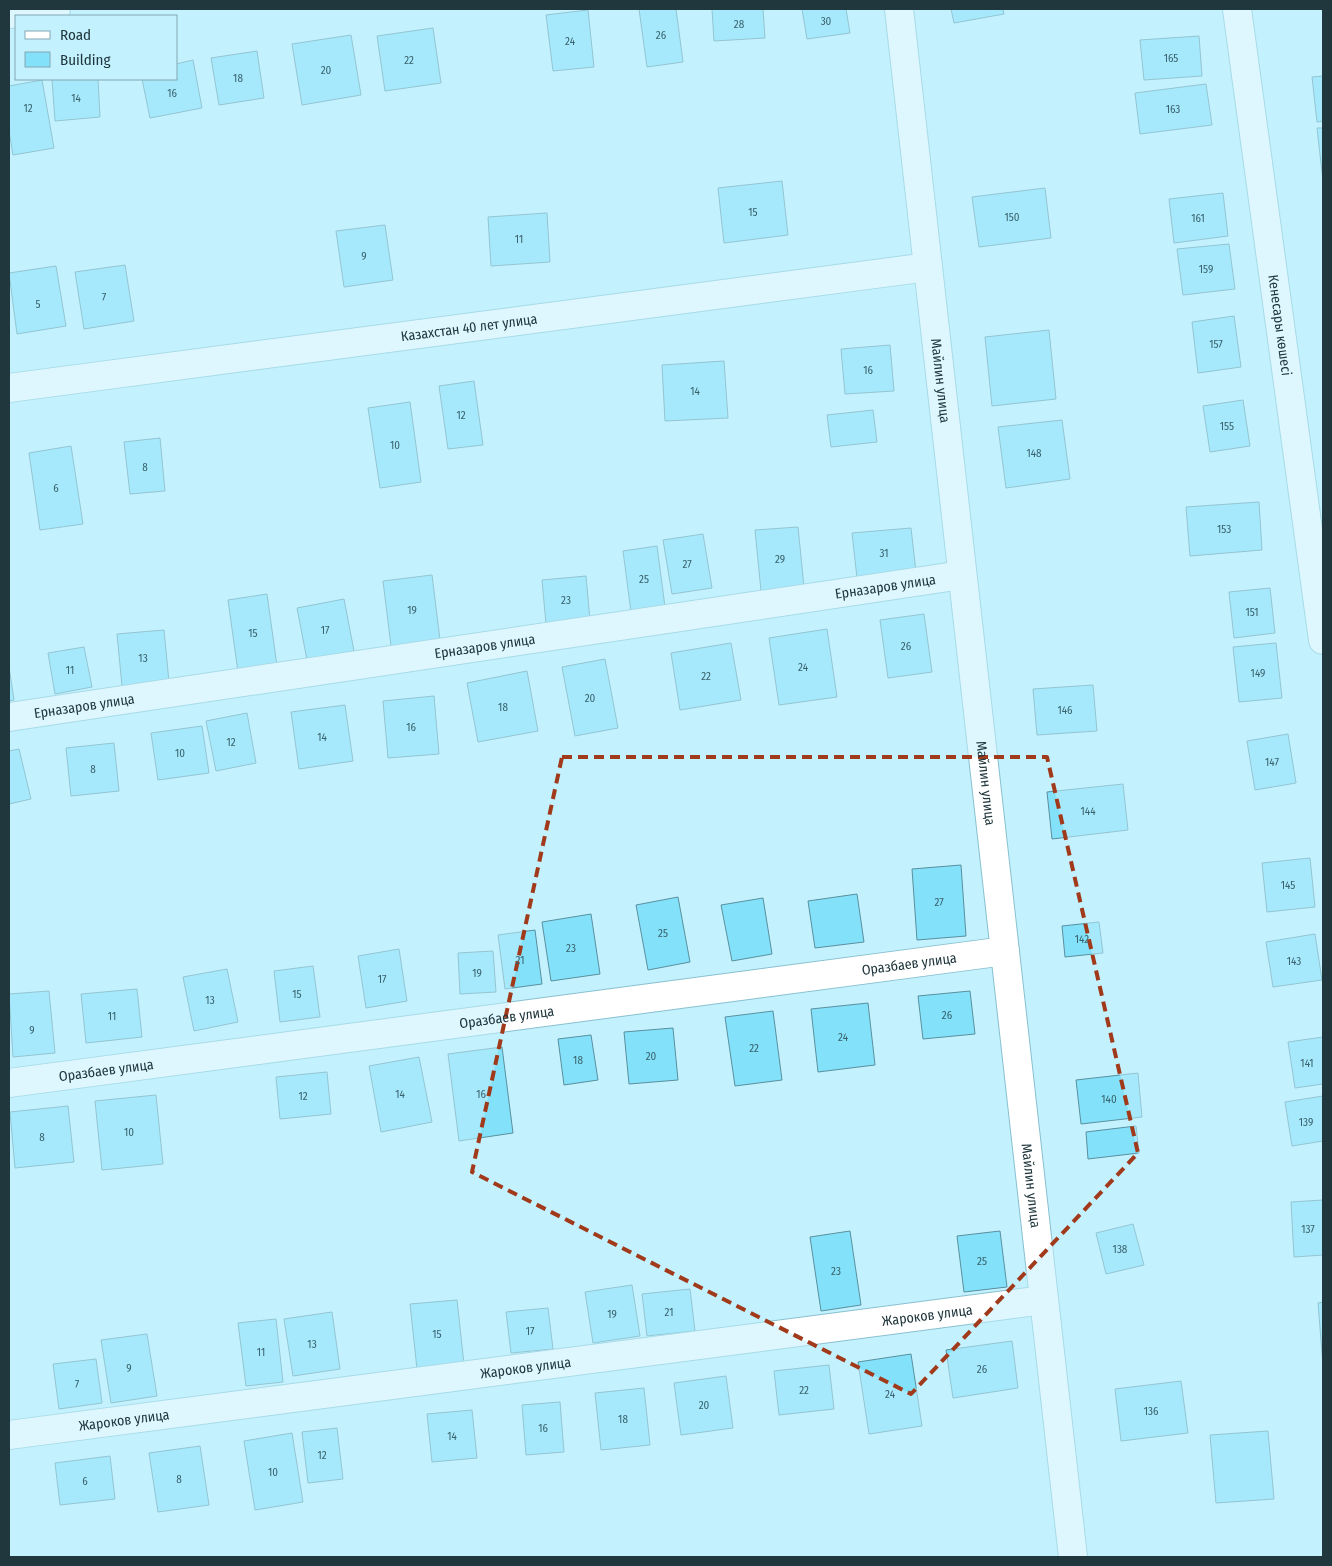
<svg xmlns="http://www.w3.org/2000/svg" width="1332" height="1566" font-family="'Fira Sans Condensed',sans-serif">
  <style>
    .building { fill: #83e1fa; stroke: #59909f }
    .lines { fill: none; stroke-linecap: round; stroke-linejoin: round }
    .minor-casing { stroke: #88c0cf; stroke-width: 30 }
    .minor { stroke: #fff; stroke-width: 28 }
    .marked { fill: none; stroke: #a13a1a; stroke-width: 4; stroke-dasharray: 10 6; stroke-linejoin: round }
    .labels { text-anchor: middle; dominant-baseline: central; stroke-width: 5; stroke-linejoin: round; paint-order: stroke }
    .number-label { font-size: 11px; fill: #39626c }
    .street-label { font-size: 14px; fill: #20373d; stroke: #c3f1fe }
  </style>
  <rect width="100%" height="100%" fill="#c3f1fe"/>
  <path class="building" d="M639,9H676L683,62L647,67Z
    M712,9H763L765,38L714,41Z
    M802,9H846L850,33L807,39Z
    M951,9H1003L1004,14L954,23Z
    M588,10L594,67L553,71L546,15Z
    M433,28L441,83L385,91L377,36Z
    M351,35L361,95L302,105L292,44Z
    M1199,36L1202,76L1144,80L1140,40Z
    M257,51L264,98L219,105L211,58Z
    M193,60L202,108L150,118L142,79H176V64Z
    M1323,76V121L1317,122L1312,77Z
    M52,79H98L100,117L55,121Z
    M42,80L54,148L13,155L9,131V86Z
    M1206,84L1212,125L1140,134L1135,93Z
    M1317,128H1323V181Z
    M782,181L788,235L724,243L718,188Z
    M1045,188L1051,238L979,247L972,197Z
    M1223,193L1228,236L1174,243L1169,199Z
    M547,213L550,262L491,266L488,217Z
    M385,225L393,280L344,287L336,231Z
    M1229,244L1235,289L1183,295L1177,249Z
    M125,265L134,321L84,329L75,272Z
    M56,266L66,326L17,334L9,273Z
    M1234,316L1241,367L1198,373L1192,322Z
    M1049,330L1056,399L992,406L985,337Z
    M890,345L894,391L845,394L841,349Z
    M724,361L728,418L665,421L662,365Z
    M474,381L483,445L448,449L439,386Z
    M1243,400L1250,446L1210,452L1203,406Z
    M410,402L421,482L380,488L368,408Z
    M873,410L877,442L831,447L827,415Z
    M1062,420L1070,479L1006,488L998,427Z
    M160,438L165,491L130,494L124,442Z
    M71,446L83,524L40,530L29,453Z
    M1259,502L1262,550L1190,556L1186,507Z
    M798,527L804,587L761,591L755,530Z
    M911,528L916,572L857,578L852,533Z
    M703,534L712,588L672,594L663,540Z
    M657,546L665,607L631,612L623,551Z
    M432,575L440,640L391,646L383,581Z
    M586,576L590,620L546,624L542,580Z
    M1270,588L1275,633L1234,638L1229,592Z
    M267,594L277,666L238,672L228,600Z
    M344,599L354,651L307,660L297,608Z
    M924,614L932,672L888,678L880,620Z
    M827,629L837,697L779,705L769,638Z
    M164,630L169,682L122,686L117,634Z
    M731,643L741,700L680,710L671,653Z
    M1276,643L1282,698L1239,702L1233,647Z
    M84,647L92,687L55,694L48,653Z
    M605,659L618,728L575,736L562,667Z
    M9,667L14,700L9,701Z
    M527,671L538,731L478,742L467,683Z
    M1093,685L1097,731L1037,735L1033,689Z
    M434,696L439,754L388,758L383,701Z
    M345,705L353,761L299,769L291,712Z
    M247,713L256,763L216,771L206,721Z
    M202,726L209,773L158,780L151,733Z
    M1288,734L1296,783L1255,790L1247,741Z
    M114,743L119,791L71,796L66,748Z
    M19,749L31,799L9,804V751Z
    M1123,784L1128,830L1052,839L1047,792Z
    M1310,858L1315,907L1267,912L1262,863Z
    M961,865L966,936L917,940L912,869Z
    M857,894L864,942L815,948L808,901Z
    M678,897L690,962L648,970L636,905Z
    M763,898L772,954L732,961L721,905Z
    M591,914L600,974L551,981L542,922Z
    M1099,922L1103,953L1065,957L1062,926Z
    M535,930L542,984L505,989L498,935Z
    M1315,934L1322,980L1273,987L1266,942Z
    M399,949L407,1001L366,1008L358,956Z
    M493,951L496,992L460,994L458,953Z
    M313,966L320,1017L280,1022L274,971Z
    M227,969L238,1022L194,1031L183,977Z
    M137,989L142,1037L86,1043L81,994Z
    M49,991L55,1053L13,1057L9,994Z
    M970,991L975,1034L923,1039L918,996Z
    M868,1003L875,1065L818,1072L811,1009Z
    M773,1011L782,1080L735,1086L725,1017Z
    M673,1028L678,1080L629,1084L624,1032Z
    M591,1035L598,1080L564,1085L558,1039Z
    M1323,1037V1084L1295,1088L1288,1042Z
    M502,1047L513,1133L459,1141L448,1054Z
    M419,1057L432,1122L381,1132L369,1066Z
    M327,1072L331,1114L280,1119L276,1077Z
    M1138,1073L1142,1117L1081,1124L1076,1080Z
    M156,1095L163,1164L102,1170L95,1101Z
    M1323,1096V1141L1292,1146L1285,1102Z
    M68,1106L74,1162L15,1168L10,1112Z
    M1136,1126L1139,1153L1088,1159L1086,1132Z
    M1323,1200V1255L1294,1257L1291,1202Z
    M1133,1224L1144,1265L1106,1274L1096,1233Z
    M850,1231L861,1305L821,1311L810,1237Z
    M1000,1231L1007,1287L964,1292L957,1236Z
    M632,1285L640,1336L593,1343L585,1292Z
    M690,1289L695,1331L647,1336L642,1294Z
    M457,1300L464,1364L417,1369L410,1304Z
    M1323,1302V1365L1318,1303Z
    M548,1308L553,1349L511,1353L506,1312Z
    M332,1312L340,1369L293,1376L284,1319Z
    M276,1319L283,1382L246,1386L238,1323Z
    M147,1334L157,1396L111,1403L101,1340Z
    M1012,1341L1018,1388L953,1398L946,1350Z
    M911,1354L922,1426L869,1434L858,1362Z
    M96,1359L102,1403L59,1409L53,1364Z
    M829,1365L834,1409L779,1415L774,1371Z
    M726,1376L733,1428L681,1435L674,1383Z
    M1181,1381L1188,1433L1121,1441L1115,1389Z
    M644,1388L650,1445L601,1450L595,1393Z
    M560,1402L564,1452L526,1455L522,1405Z
    M472,1410L477,1458L432,1462L427,1414Z
    M337,1428L343,1479L308,1483L302,1432Z
    M1268,1431L1274,1499L1216,1503L1210,1435Z
    M292,1433L303,1502L255,1510L244,1441Z
    M200,1446L209,1505L158,1512L149,1453Z
    M110,1456L115,1499L60,1505L55,1463Z"/>
  <g class="lines">
    <defs>
      <g id="minor">
        <path id="s1" d="M899,9L1073,1557"/>
        <path id="s2" d="M1237,9L1323,640"/>
        <path d="M9,14L56,9"/>
        <path id="s3" d="M9,388L928,267"/>
        <path id="s4" d="M9,717L962,575"/>
        <path id="s5" d="M9,1083L1005,951"/>
        <path id="s6" d="M9,1435L1044,1300"/>
      </g>
    </defs>
    <use href="#minor" class="minor-casing"/>
    <use href="#minor" class="minor"/>
  </g>
  <path d="M0 0H1332V1566H0ZM562,757H1047L1138,1153L911,1394L472,1172Z" fill="#c3f1fe" fill-opacity=".55" fill-rule="evenodd"/>
  <path class="marked" d="M562,757H1047L1138,1153L911,1394L472,1172Z"/>
  <g class="labels">
    <g class="number-label">
      <text x="826" y="21">30</text>
      <text x="739" y="24">28</text>
      <text x="661" y="35">26</text>
      <text x="570" y="41">24</text>
      <text x="1171" y="58">165</text>
      <text x="409" y="60">22</text>
      <text x="326" y="70">20</text>
      <text x="238" y="78">18</text>
      <text x="172" y="93">16</text>
      <text x="76" y="98">14</text>
      <text x="28" y="108">12</text>
      <text x="1173" y="109">163</text>
      <text x="753" y="212">15</text>
      <text x="1012" y="217">150</text>
      <text x="1198" y="218">161</text>
      <text x="519" y="239">11</text>
      <text x="364" y="256">9</text>
      <text x="1206" y="269">159</text>
      <text x="104" y="297">7</text>
      <text x="38" y="304">5</text>
      <text x="1216" y="344">157</text>
      <text x="868" y="370">16</text>
      <text x="695" y="391">14</text>
      <text x="461" y="415">12</text>
      <text x="1227" y="426">155</text>
      <text x="395" y="445">10</text>
      <text x="1034" y="453">148</text>
      <text x="145" y="467">8</text>
      <text x="56" y="488">6</text>
      <text x="1224" y="529">153</text>
      <text x="884" y="553">31</text>
      <text x="780" y="559">29</text>
      <text x="687" y="564">27</text>
      <text x="644" y="579">25</text>
      <text x="566" y="600">23</text>
      <text x="412" y="610">19</text>
      <text x="1252" y="612">151</text>
      <text x="325" y="630">17</text>
      <text x="253" y="633">15</text>
      <text x="906" y="646">26</text>
      <text x="143" y="658">13</text>
      <text x="803" y="667">24</text>
      <text x="70" y="670">11</text>
      <text x="1258" y="673">149</text>
      <text x="706" y="676">22</text>
      <text x="590" y="698">20</text>
      <text x="503" y="707">18</text>
      <text x="1065" y="710">146</text>
      <text x="411" y="727">16</text>
      <text x="322" y="737">14</text>
      <text x="231" y="742">12</text>
      <text x="180" y="753">10</text>
      <text x="1272" y="762">147</text>
      <text x="93" y="769">8</text>
      <text x="1088" y="811">144</text>
      <text x="1288" y="885">145</text>
      <text x="939" y="902">27</text>
      <text x="663" y="933">25</text>
      <text x="1082" y="939">142</text>
      <text x="571" y="948">23</text>
      <text x="520" y="960">21</text>
      <text x="1294" y="961">143</text>
      <text x="477" y="973">19</text>
      <text x="382" y="979">17</text>
      <text x="297" y="994">15</text>
      <text x="210" y="1000">13</text>
      <text x="947" y="1015">26</text>
      <text x="112" y="1016">11</text>
      <text x="32" y="1030">9</text>
      <text x="843" y="1037">24</text>
      <text x="754" y="1048">22</text>
      <text x="651" y="1056">20</text>
      <text x="578" y="1060">18</text>
      <text x="1307" y="1063">141</text>
      <text x="400" y="1094">14</text>
      <text x="481" y="1094">16</text>
      <text x="303" y="1096">12</text>
      <text x="1109" y="1099">140</text>
      <text x="1306" y="1122">139</text>
      <text x="129" y="1132">10</text>
      <text x="42" y="1137">8</text>
      <text x="1308" y="1229">137</text>
      <text x="1120" y="1249">138</text>
      <text x="982" y="1261">25</text>
      <text x="836" y="1271">23</text>
      <text x="669" y="1312">21</text>
      <text x="612" y="1314">19</text>
      <text x="530" y="1331">17</text>
      <text x="437" y="1334">15</text>
      <text x="312" y="1344">13</text>
      <text x="261" y="1352">11</text>
      <text x="129" y="1368">9</text>
      <text x="982" y="1369">26</text>
      <text x="77" y="1384">7</text>
      <text x="804" y="1390">22</text>
      <text x="890" y="1394">24</text>
      <text x="704" y="1405">20</text>
      <text x="1151" y="1411">136</text>
      <text x="623" y="1419">18</text>
      <text x="543" y="1428">16</text>
      <text x="452" y="1436">14</text>
      <text x="322" y="1455">12</text>
      <text x="273" y="1472">10</text>
      <text x="179" y="1479">8</text>
      <text x="85" y="1481">6</text>
    </g>
    <g class="street-label">
      <text stroke="none"><textPath href="#s2" startOffset="319">Кенесары көшесі</textPath></text>
      <text stroke="none"><textPath href="#s3" startOffset="464">Казахстан 40 лет улица</textPath></text>
      <text stroke="none"><textPath href="#s1" startOffset="374">Майлин улица</textPath></text>
      <text stroke="none"><textPath href="#s4" startOffset="886">Ерназаров улица</textPath></text>
      <text stroke="none"><textPath href="#s4" startOffset="481">Ерназаров улица</textPath></text>
      <text stroke="none"><textPath href="#s4" startOffset="76">Ерназаров улица</textPath></text>
      <text stroke="none"><textPath href="#s1" startOffset="779">Майлин улица</textPath></text>
      <text stroke="none"><textPath href="#s5" startOffset="908">Оразбаев улица</textPath></text>
      <text stroke="none"><textPath href="#s5" startOffset="502">Оразбаев улица</textPath></text>
      <text stroke="none"><textPath href="#s5" startOffset="98">Оразбаев улица</textPath></text>
      <text stroke="none"><textPath href="#s1" startOffset="1184">Майлин улица</textPath></text>
      <text stroke="none"><textPath href="#s6" startOffset="926">Жароков улица</textPath></text>
      <text stroke="none"><textPath href="#s6" startOffset="521">Жароков улица</textPath></text>
      <text stroke="none"><textPath href="#s6" startOffset="116">Жароков улица</textPath></text>
    </g>
  </g>
  <rect width="1332" height="1566" fill="none" stroke="#20373d" stroke-width="20"/>
  <rect x="15" y="15" width="162" height="65" fill="#c3f1fe" stroke="#82a7b1"/>
  <rect x="25" y="31" width="25" height="8" fill="#ffffff" stroke="#82a7b1"/>
  <text x="60" y="40" font-size="15" fill="#20373d">Road</text>
  <rect x="25" y="52" width="25" height="15" fill="#83e1fa" stroke="#82a7b1"/>
  <text x="60" y="65" font-size="15" fill="#20373d">Building</text>
</svg>
